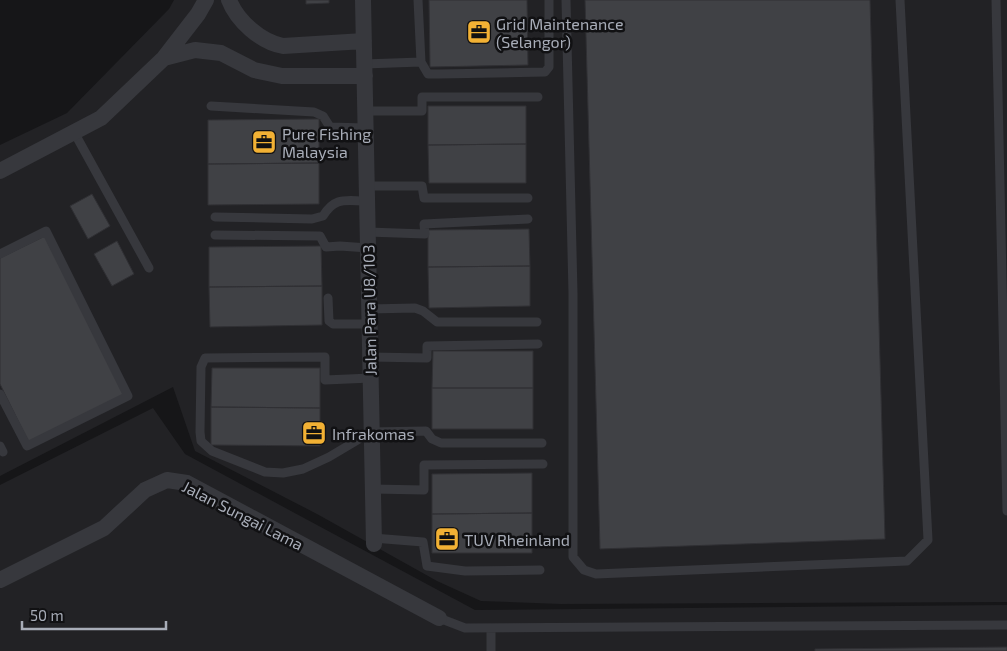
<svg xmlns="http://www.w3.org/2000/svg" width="1007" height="651" font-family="'Exo 2',sans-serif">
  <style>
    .built { fill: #222225 }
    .building { fill: #404145; stroke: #303034 }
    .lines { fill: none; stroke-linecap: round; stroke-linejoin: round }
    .lane { stroke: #37383d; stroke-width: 9 }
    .street { stroke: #37383d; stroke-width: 16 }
    .labels { text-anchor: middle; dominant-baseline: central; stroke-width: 5; stroke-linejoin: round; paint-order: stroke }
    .poi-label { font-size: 16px; fill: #a8adb8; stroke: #111113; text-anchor: start }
    .street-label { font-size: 16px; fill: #a8adb8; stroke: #111113 }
  </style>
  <rect width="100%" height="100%" fill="#161618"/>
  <path class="built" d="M174,0H1007V602L561,604L481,601L437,581L317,514L195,451L173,387L0,476V145L67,113L169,9Z
    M153,408L185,454L475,610L1007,605V651H0V485Z"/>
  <path class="building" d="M306,0H329V3L306,4Z
    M429,0H527L528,65L430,67Z
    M585,0H870L885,539L600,549Z
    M428,106H526V144L428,145Z
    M319,119V163L208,164V120Z
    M526,144V183H429L428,145Z
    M319,163V204L208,205V164Z
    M92,194L110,226L88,239L70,206Z
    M529,229L530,266L428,267V230Z
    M45,236L124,395L29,443L0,384V258Z
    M117,241L134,274L112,286L94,254Z
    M321,246L322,286L209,287V247Z
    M530,266V306L429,308L428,267Z
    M322,286V325L210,327L209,287Z
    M433,351H533V388H432Z
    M212,368H320V408L211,407Z
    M432,388H533V429H432Z
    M211,407L320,408V446L211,445Z
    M532,473V513L432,514V474Z
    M532,513V553H432V514Z
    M1007,647V651H815V649Z"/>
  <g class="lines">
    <path class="lane" d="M418,0L421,62L428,74H439L545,72L549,67V0
      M566,0L573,293V557L584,570L596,574L907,561L928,540L900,0
      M996,0L1007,511
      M364,64L421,62
      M211,106L314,112L323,116L330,127L365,128
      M365,111H422V97H538
      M74,132L149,268
      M367,186H422L424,198H528
      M215,217L312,219L323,216C335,196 346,201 367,201
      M368,232L425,234L424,224L528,219
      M215,235L320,236L326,247L340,246L368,248
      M0,254L46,231L128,396L27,446L0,394
      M328,298L329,321L333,324H369
      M369,309L415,308L423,311L437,322H537
      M370,357L427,358V346L538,344
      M371,378L325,380V357L205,358L201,367L200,432L201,441L212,451L265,472L283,473L303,469L329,457L371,432L426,431L432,439L441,443H542
      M0,446L3,452
      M373,489L424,490V465L543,464
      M373,538L423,542L427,566L465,571L540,570
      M439,618L465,628L1007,625
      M491,651V628"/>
    <path class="street" d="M229,0C237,21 261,42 283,46L364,41
      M363,0L374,544
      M164,58L195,50L221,53L254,70L282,76H365
      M0,171L101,118L164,58L198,14L206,0
      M0,580L104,528L145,490L167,480L187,483L439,618"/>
  </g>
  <defs>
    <symbol id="office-square" viewBox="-11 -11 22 22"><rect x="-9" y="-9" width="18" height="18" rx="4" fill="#f2b134" stroke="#111113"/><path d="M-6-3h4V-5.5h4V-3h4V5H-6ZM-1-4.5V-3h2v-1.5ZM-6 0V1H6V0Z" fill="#111"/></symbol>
  </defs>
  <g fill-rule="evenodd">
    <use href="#office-square" x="465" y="18" width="28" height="28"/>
    <use href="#office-square" x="250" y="128" width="28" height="28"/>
    <use href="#office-square" x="300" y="419" width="28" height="28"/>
    <use href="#office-square" x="433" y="525" width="28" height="28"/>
  </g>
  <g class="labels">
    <g class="poi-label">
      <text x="496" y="23">Grid Maintenance<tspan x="496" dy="18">(Selangor)</tspan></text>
      <text x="282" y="133">Pure Fishing<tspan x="282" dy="18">Malaysia</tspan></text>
      <text x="332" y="433">Infrakomas</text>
      <text x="464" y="539">TUV Rheinland</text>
    </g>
    <g class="street-label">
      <text transform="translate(369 310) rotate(-91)">Jalan Para U8/103</text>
      <text transform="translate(243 515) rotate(27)">Jalan Sungai Lama</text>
    </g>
  </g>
  <path d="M22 621v8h144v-8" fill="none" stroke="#a8adb8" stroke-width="2.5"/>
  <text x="30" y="621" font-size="15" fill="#a8adb8" stroke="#111113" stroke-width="4" paint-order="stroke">50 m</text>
</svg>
